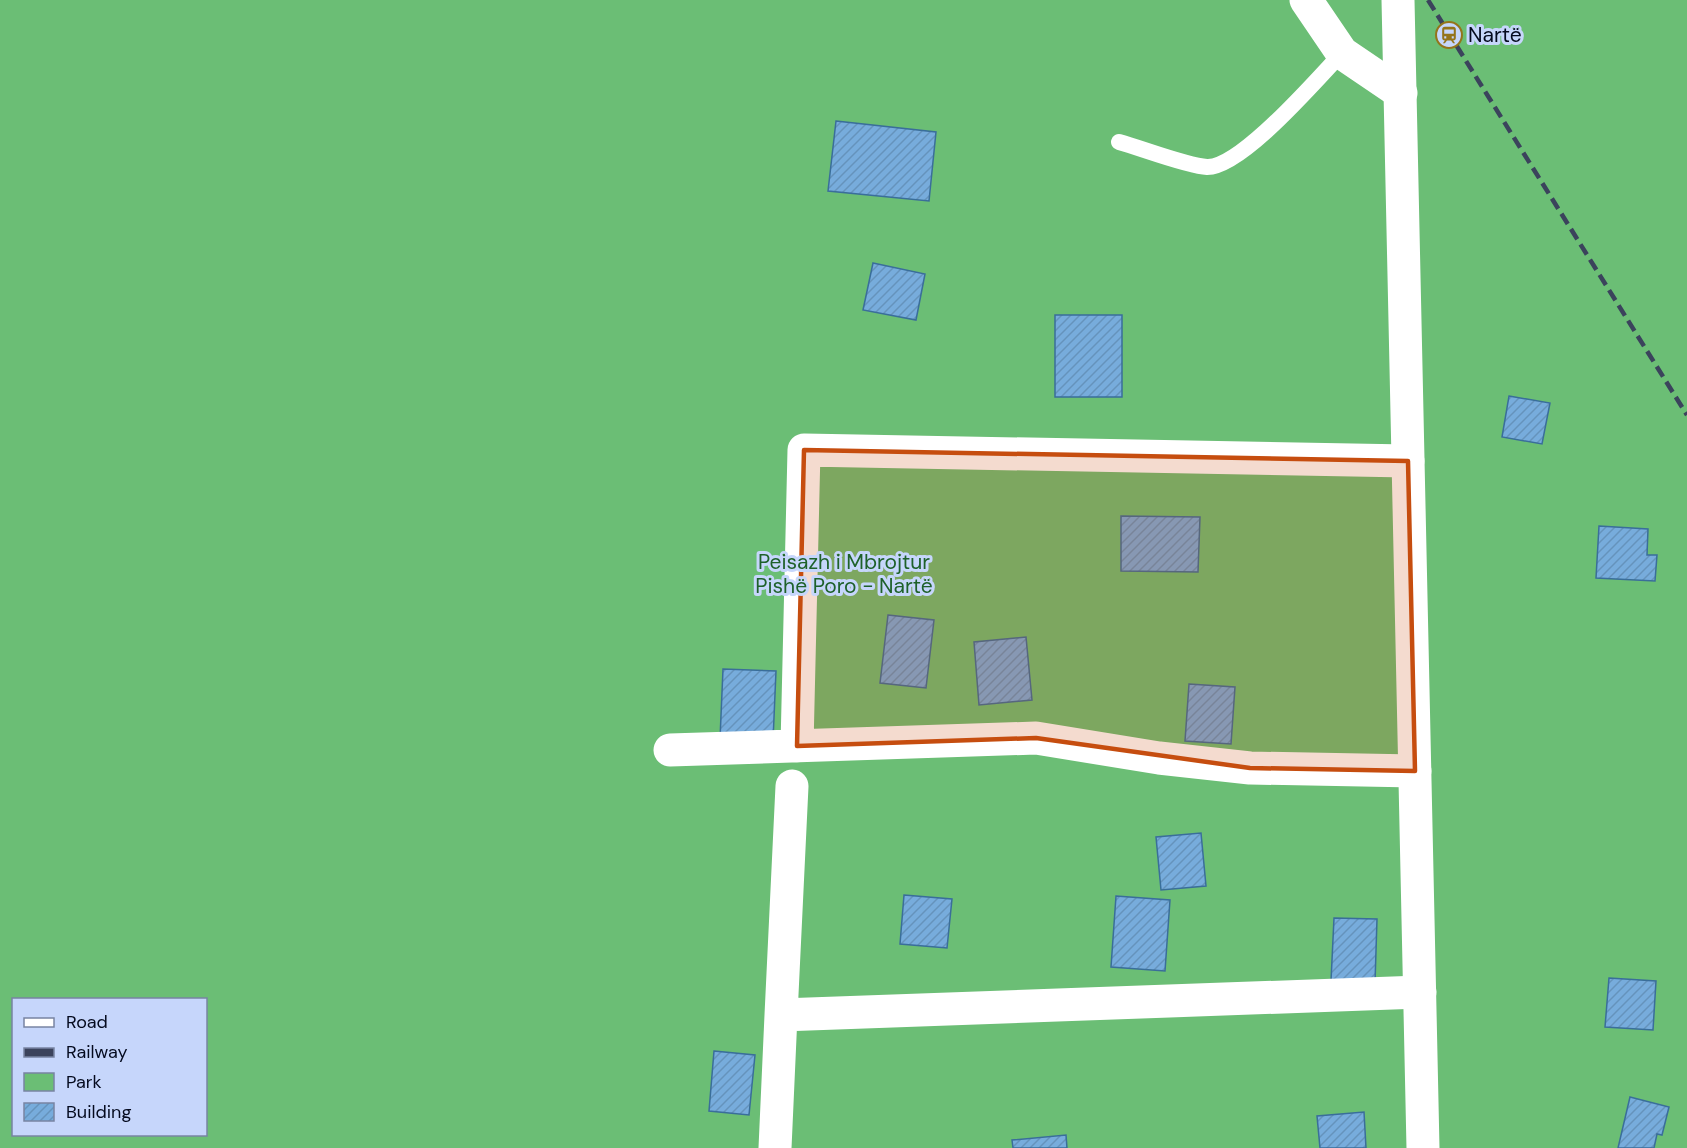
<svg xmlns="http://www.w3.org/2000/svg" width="1687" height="1148" font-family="'DM Sans',sans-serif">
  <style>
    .green { fill: #6bbe75; fill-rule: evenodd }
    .building { fill: url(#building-hatch); stroke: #3a6e9a; stroke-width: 1.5 }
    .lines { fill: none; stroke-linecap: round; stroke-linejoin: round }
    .service { stroke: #fff; stroke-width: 16 }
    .minor { stroke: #fff; stroke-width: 33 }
    .tertiary { stroke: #fff; stroke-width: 33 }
    .rail { stroke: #3b435c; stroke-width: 4.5; stroke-dasharray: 12 6; stroke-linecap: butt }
    .marked { fill: #c64d0f; fill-opacity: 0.2; stroke: #c64d0f; stroke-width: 4.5; stroke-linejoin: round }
    .labels { text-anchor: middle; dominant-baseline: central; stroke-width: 6; stroke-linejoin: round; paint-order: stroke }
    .poi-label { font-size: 21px; fill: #040a1e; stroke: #c6d6fb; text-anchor: start }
    .park-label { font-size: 21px; fill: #1e612a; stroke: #c6d6fb }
  </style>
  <defs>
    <pattern id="building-hatch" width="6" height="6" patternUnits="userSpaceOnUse" patternTransform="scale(1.5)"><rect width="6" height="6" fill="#77acdc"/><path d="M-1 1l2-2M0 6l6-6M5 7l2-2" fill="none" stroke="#6593bc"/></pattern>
  </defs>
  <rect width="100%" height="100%" fill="#c6d6fb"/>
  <path class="green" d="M0,0H1687V1148H0ZM14,1000H206V1134H14Z"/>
  <path class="building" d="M836,121L936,132L929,201L828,191Z
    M873,263L925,274L916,320L863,310Z
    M1055,315H1122V397H1055Z
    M1509,396L1550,403L1542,444L1502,437Z
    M1121,516L1200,517L1198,572L1121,571Z
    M1599,526L1648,529L1647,555H1657L1655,581L1596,578Z
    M888,615L934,620L926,688L880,683Z
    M1026,637L1032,700L979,705L974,642Z
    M723,669L776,671L773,741L720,739Z
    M1189,684L1235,687L1231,744L1185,741Z
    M1201,833L1206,886L1161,890L1156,837Z
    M904,895L952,899L947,948L900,944Z
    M1116,896L1170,900L1165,971L1111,967Z
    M1334,918L1377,919L1375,983L1331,981Z
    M1609,978L1656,981L1653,1030L1605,1027Z
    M714,1051L755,1055L749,1115L709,1111Z
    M1630,1097L1669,1107L1662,1135L1657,1134L1654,1148H1618Z
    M1364,1112L1366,1148H1320L1317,1116Z
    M1066,1135L1067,1148H1013L1012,1140Z"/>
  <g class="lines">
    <path class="service" d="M1119,142C1141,148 1187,166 1207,167C1241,168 1317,79 1342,53"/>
    <path class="minor" d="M1306,0L1342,53L1401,93
      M797,746L804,450L1408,461
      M670,750L1036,738L1159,758L1250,768L1415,771
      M781,1015L792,786
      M775,1148L781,1015L1420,992"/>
    <path class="tertiary" d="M1398,0L1423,1148"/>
    <path class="rail" d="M1428,0L1687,415"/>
  </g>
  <path class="marked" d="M804,450L1408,461L1415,771L1250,768L1036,738L797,746Z"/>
  <defs>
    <symbol id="station-ring" viewBox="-11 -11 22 22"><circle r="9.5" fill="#c6d6fb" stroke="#94741b" stroke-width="1.5"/><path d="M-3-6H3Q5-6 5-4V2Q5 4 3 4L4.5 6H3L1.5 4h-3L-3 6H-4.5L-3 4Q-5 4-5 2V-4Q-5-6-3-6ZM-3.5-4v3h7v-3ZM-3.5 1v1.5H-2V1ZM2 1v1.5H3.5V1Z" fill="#94741b"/></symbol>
  </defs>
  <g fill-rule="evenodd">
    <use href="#station-ring" x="1434" y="20" width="30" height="30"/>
  </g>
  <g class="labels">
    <g class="poi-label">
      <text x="1468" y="35">Nartë</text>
    </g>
    <g class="park-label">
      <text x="844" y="562">Peisazh i Mbrojtur<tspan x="844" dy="24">Pishë Poro - Nartë</tspan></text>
    </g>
  </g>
  <rect x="12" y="998" width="195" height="138" fill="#c6d6fb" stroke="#7884a3" stroke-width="1.5"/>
  <rect x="24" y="1018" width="30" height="9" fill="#ffffff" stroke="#7884a3" stroke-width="1.5"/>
  <text x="66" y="1028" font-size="18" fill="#040a1e">Road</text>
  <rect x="24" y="1048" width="30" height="9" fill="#3b435c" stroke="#7884a3" stroke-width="1.5"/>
  <text x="66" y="1058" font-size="18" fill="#040a1e">Railway</text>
  <rect x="24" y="1073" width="30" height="18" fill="#6bbe75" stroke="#7884a3" stroke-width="1.5"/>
  <text x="66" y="1088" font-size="18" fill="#040a1e">Park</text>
  <rect x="24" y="1103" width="30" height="18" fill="url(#building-hatch)" stroke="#7884a3" stroke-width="1.5"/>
  <text x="66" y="1118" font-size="18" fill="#040a1e">Building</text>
</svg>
